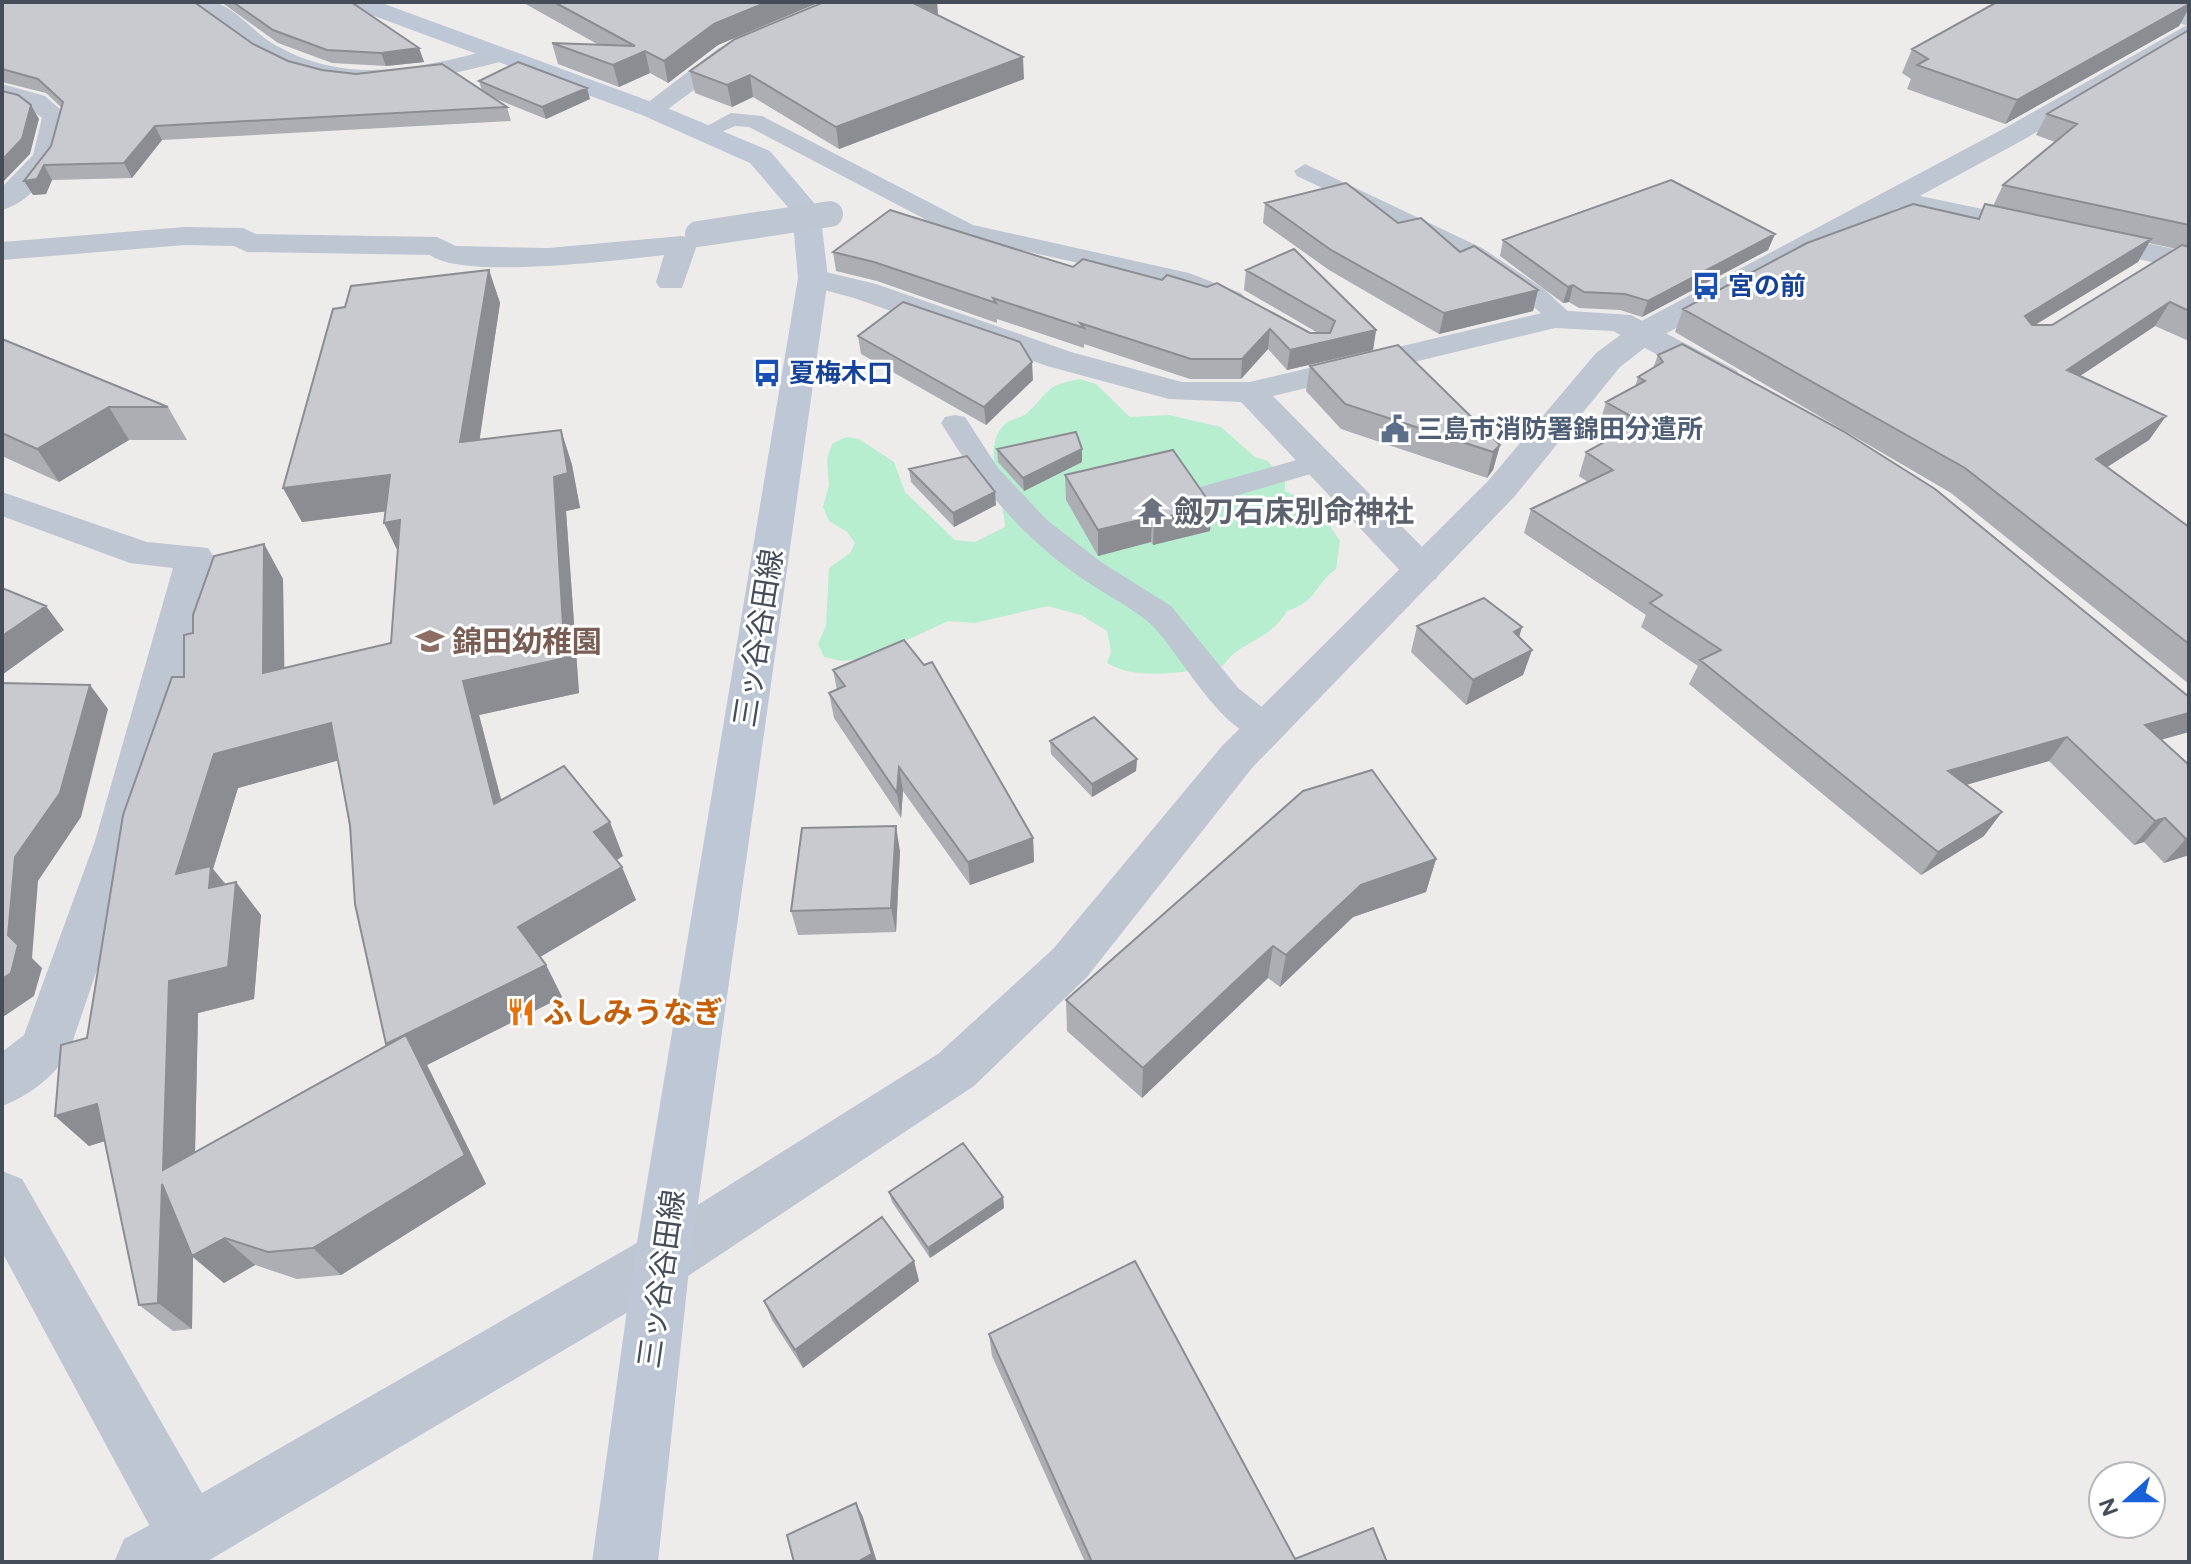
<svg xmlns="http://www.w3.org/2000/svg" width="2191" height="1564" font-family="Figtree,'Noto Sans JP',sans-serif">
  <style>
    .green { fill: #b7eed0 }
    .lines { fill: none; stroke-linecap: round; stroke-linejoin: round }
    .service { fill: #bec6d1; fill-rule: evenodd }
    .minor { fill: #bec6d1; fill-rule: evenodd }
    .tertiary { fill: #bec6d1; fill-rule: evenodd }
    .secondary { fill: #bdc7d5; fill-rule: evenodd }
    .pedestrian-bridge { stroke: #bec6d1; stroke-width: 26 }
    .wall { fill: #acaeb3; fill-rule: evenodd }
    .shaded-wall { fill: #8c8d92 }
    .building { fill: #c8cad0; stroke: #8c8d92; stroke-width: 2 }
    .labels { text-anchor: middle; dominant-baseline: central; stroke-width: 6; stroke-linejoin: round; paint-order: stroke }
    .far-transit-label { font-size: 26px; font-weight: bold; fill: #164399; stroke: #fff; text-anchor: start }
    .far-service-label { font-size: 26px; font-weight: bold; fill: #4e5e75; stroke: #fff; text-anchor: start }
    .worship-label { font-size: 30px; font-weight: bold; fill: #5b616d; stroke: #fff; text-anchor: start }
    .street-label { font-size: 30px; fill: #444d58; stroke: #fff }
    .education-label { font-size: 30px; font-weight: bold; fill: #785e54; stroke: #fff; text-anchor: start }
    .food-label { font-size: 30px; font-weight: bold; fill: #c56008; stroke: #fff; text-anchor: start }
  </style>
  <rect width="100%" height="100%" fill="#eeebeb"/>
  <path class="green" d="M1080,379L1096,384L1130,417L1169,415L1221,427L1255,457L1268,461L1285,482V491L1316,505L1340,541L1336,569C1314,585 1318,601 1287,611C1268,643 1241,639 1223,666C1187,671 1139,682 1107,663L1111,652L1107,631L1081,615L1048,606L974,623L948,621L869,658L842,661L824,657L818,644L826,626L829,568L850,553L855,543L847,532L829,521L823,507L829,485L827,459L832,444L846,437L859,439L894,462L905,492L955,540L975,542L1005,527C1004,498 977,442 1009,421C1015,418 1020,418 1026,414C1051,392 1042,386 1080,379Z"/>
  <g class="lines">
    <path class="service" d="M731,113L762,116L973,225L1189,273L1241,293L1245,298L1232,306L1173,284L957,236L749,127L735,126L705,139L694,133Z
      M1305,164L1482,248L1544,289L1576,319L1572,324H1554C1478,257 1388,219 1297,176L1294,171Z
      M955,415L965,417L998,468L1047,520L1101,562L1171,606L1238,688L1277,719L1282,728L1277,737C1226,752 1180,647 1146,620C1126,604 1101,592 1080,577C1019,534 980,486 941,423L945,417Z
      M1318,454L1328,457L1332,463L1328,469L1203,505L1193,503L1188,496L1193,489Z"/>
    <path class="minor" d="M187,2C196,2 209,0 217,3C239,11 256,35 277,46C350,87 422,67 498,48L510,55L507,60C399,88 319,107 226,31C214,21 195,14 187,2Z
      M828,2H859L856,7L737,58L660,115L651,118L638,110L719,48Z
      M2120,2H2156L2189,12V26L2123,7Z
      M2,84L45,96L68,116C67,151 38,201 2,210V187L33,155L42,118L27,106L2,100Z
      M1896,191L2189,252V270L1886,205L1882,199L1886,193Z
      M185,227L243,228L256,234L437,237L456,246L548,248L682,236L692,239L697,245L682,288H660L656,282L664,255C618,260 463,280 430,255L247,252L234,246L185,245L2,260V242Z
      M813,269L876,284L1071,352L1182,382H1250L1555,310L1631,315L1736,370L1741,377L1736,384L1724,387L1712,384L1613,331L1555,328L1273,396L1436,561L1441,570L1436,579L1422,583L1408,579L1241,402L1169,399L1047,366L854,298L802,284L798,278L802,272Z
      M2,492L147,542L208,548L214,557L141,841L70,1049C57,1075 29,1096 2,1106V1052L24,1035L95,841L173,568L130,563L2,516Z
      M190,1503L213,1512L222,1535L213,1558L206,1562H114L124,1539Z"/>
    <path class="tertiary" d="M2189,24V41L2023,140L1656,339L1620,367L1514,497L1252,768L1087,977L974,1086L682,1280L213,1558C198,1564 182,1564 167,1558L2,1252V1171L22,1179L202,1493L642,1240L938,1054L1053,949L1222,746L1488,481L1596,353L1634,325L2005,128Z"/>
    <path class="secondary" d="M347,2H379L660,105L770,151L820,210L828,278L690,1260L658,1562H592L634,1260L798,278L792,212L750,163L642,115L350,7Z"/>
    <path class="pedestrian-bridge" d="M698,234L830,214"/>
  </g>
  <path class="wall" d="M2,2L253,44L288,61L322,70L482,91L479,81L590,99L546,119L489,96L507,107L511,121L162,140L132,178L52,180L46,194L33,195L51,146L62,108L46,93L2,82Z
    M221,2H351L419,48L424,62L386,66L332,63L278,43Z
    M522,2H820L718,45L668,83L650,73L619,87L558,64L552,43L599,45Z
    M937,2L938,15L1024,79L839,149L753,97L732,107L695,93L690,71Z
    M2189,2V8L2179,26L2005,124L1907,89L1911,79L1902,73L1912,49Z
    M2189,31V341L2155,326L2080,376L2166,416L2149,440L2107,467L2189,527V684L1951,493L1675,332L1683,309L1978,219L1985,204L1993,206L2003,185L2055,142L2036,135L2047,114ZM2149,243L2177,249L2052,325H2035L2138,262Z
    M1265,203L1398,223L1538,290L1533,311L1439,334L1329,270L1263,223Z
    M1775,234L1768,250L1642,317L1620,310L1579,308L1569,302L1563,303L1500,256L1503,240Z
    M833,252L1073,267L1310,333H1318L1244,290L1246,270L1376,330L1373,350L1287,370L1268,349L1241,379H1190L1084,344V348L997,319V323L877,281L836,271Z
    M489,270L500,303L479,440L561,430L572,465L580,508L566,511L579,693L479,715L501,800L623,856L617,860L636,900L540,957L546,965L562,997L427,1065L486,1184L341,1275L297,1279L255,1265L224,1283L193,1257L192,1329L173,1331L139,1305L104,1141L89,1146L55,1116L87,1038L184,677L193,633L264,544L283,579L284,668L391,643L398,552L386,511L302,522L283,488L345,307ZM338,760L386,1044L388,1046L195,1152L198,1013L254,999L261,915L226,884L213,869L238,788Z
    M858,336L1033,380L986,425L861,354Z
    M2,339L168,407L187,440H129L59,482L2,456Z
    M1658,355L2189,697V732L2161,740L2189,765V855L2164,863L2144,842L2134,845L2049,761L1966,785L1984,836L1921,875L1689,684L1698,666L1641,627L1646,615L1524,533L1531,509L1588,482L1579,476L1586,452L1615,436L1599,426L1606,402L1635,387L1638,377L1653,368Z
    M1310,366L1500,445L1493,470L1487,478L1341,429L1306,391Z
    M997,449L1082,462L1024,491L998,462Z
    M909,469L996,505L954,527L911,482Z
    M1065,475L1212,506L1210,531L1153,545L1151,542L1098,556L1066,500Z
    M1417,626L1522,627L1519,637L1532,650L1523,675L1466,705L1411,652Z
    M833,670L1033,838L1034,862L970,885L903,791L901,818L834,718L829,693L837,690Z
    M1050,741L1137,759L1136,771L1092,797L1051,754Z
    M900,851L896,932L798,935L791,911Z
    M1436,859L1426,892L1353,917L1280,987L1268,978L1142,1098L1067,1031L1066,1000Z
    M889,1192L1003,1197L1004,1208L930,1258L892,1202Z
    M914,1261L919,1281L803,1368L772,1320L764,1301Z
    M989,1334L1295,1559L1387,1562H1085L992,1356Z"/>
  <path class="shaded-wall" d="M767,2H820L718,45L668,83L664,61L714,24Z
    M919,2H937L938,15L915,4Z
    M2189,4V8L2179,26L2005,124L2017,100Z
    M419,48L424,62L386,66L381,53Z
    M645,51L650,73L619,87L613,65Z
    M1023,57L1024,79L839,149L836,127Z
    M750,75L753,97L732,107L727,85Z
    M587,88L590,99L546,119L542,107Z
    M31,105L39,119L30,154L2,183V160Z
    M155,126L162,140L132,178L124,163Z
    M44,165L52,180L46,194L33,195L24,181Z
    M1775,234L1768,250L1642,317L1648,301Z
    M2151,239L2138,262L2012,339L2025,316Z
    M489,270L500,303L474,477L460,442Z
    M1573,285L1569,302L1563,303L1568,287Z
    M1538,290L1533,311L1439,334L1444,313Z
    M2170,302L2155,326L2053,394L2067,370Z
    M1270,329L1268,349L1241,379L1242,359Z
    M1376,330L1373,350L1287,370L1290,350Z
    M1032,362L1033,380L986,425L984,407Z
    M109,407L129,440L59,482L37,449Z
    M2166,416L2149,440L2081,484L2096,459Z
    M561,430L572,465L580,508L566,511L579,693L479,715L511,837L494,804L463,681L554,477Z
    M1500,445L1493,470L1487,478L1493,452Z
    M1082,449V462L1024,491L1023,478Z
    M390,475L405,509L302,522L283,488Z
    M995,492L996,505L954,527L953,513Z
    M1212,506L1210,531L1153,545L1154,520Z
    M1152,517L1151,542L1098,556V530Z
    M400,520L401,558L384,523Z
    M264,544L283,579L285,707L263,673Z
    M46,606L64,630L2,675V636Z
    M1522,627L1514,653V632Z
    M1532,650L1523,675L1466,705L1473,680Z
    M90,685L108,709L81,817L38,881L32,958L42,968L34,996L3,1017L2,979L8,935L15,857Z
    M2189,713V732L2125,749L2145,725Z
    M331,723L351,757L238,788L213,869L234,896L236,882L261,915L254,999L198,1013L194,1199L163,1170L169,981L209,888L176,874L214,754Z
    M2067,737L2049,761L1931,795L1948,771Z
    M1137,759L1136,771L1092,797V784Z
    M899,767L903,791L901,818L897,793Z
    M2002,812L1984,836L1921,875L1938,852Z
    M2165,818L2144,842L2134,845L2155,821Z
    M610,822L623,856L608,865L594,832Z
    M896,826L900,851L896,932L891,908Z
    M1033,838L1034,862L970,885L968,862Z
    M2189,838V855L2164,863L2186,839Z
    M1436,859L1426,892L1353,917L1280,987L1286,955L1361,885Z
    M622,867L636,900L535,960L518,927Z
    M1273,946L1268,978L1142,1098L1143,1068Z
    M546,965L562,997L427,1065L486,1184L341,1275L313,1248L409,1074L386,1044Z
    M97,1104L129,1134L89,1146L55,1116Z
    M162,1184L255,1265L224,1283L193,1257L192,1329L158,1303Z
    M1003,1197L1004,1208L930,1258L928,1248Z
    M914,1261L919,1281L803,1368L795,1350Z
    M856,1503L863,1517L877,1562H859Z"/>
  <path class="building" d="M2,2H194L253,44L288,61L322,70L356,74L442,64L507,107L155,126L124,163L44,165L37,179L24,181L51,146L63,102L38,79L2,69Z
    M233,2H351L419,48L381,53L327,50L273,30Z
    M554,2H767L714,24L664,61L645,51L613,65L552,43L635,46Z
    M824,2H919L915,4L1023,57L836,127L750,75L727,85L690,71L735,39Z
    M1997,2H2189V4L2017,100L1917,65L1928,59L1912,49Z
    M2189,30V225L2003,185L2077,124L2047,114Z
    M518,62L587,88L542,107L479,81Z
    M2,91L18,95L31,105L22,139L2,160Z
    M1671,180L1775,234L1648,301L1625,294L1584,292L1573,285L1568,287L1503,240Z
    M1346,183L1398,223L1421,218L1460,252L1474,246L1538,290L1444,313L1331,250L1265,203Z
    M1913,204L1979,219L1985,204L2151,239L2025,316L2032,325H2052L2182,245L2189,247V311L2170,302L2067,370L2166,416L2096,459L2189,527V644L1965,468L1683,309L1807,243Z
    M890,210L1073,267L1083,259L1162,280L1167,275L1207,287L1217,283L1310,333H1330L1335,321L1246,270L1294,249L1376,330L1290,350L1270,329L1242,359H1191L1080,323L1084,328L993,298L996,303L874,262L833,252Z
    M489,270L460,442L561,430L568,473L554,477L565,658L463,681L494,804L564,766L610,822L594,832L622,867L518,927L546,965L386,1044L355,904L350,825L331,723L214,754L176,874L211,866L209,888L236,882L228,967L169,981L163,1170L406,1035L465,1155L313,1248L268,1252L225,1238L192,1256L162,1184L158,1303L139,1305L97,1104L55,1116L61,1045L87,1038L123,815L172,677H184V635L193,633V615L214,556L264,544L263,673L391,643L400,520L384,523L390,475L283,488L333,309L345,307L351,286Z
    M903,302L1020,342L1032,362L984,407L858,336Z
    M2,339L168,407H109L37,449L2,433Z
    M1682,344L1843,431L1935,489L2189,697V713L2145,725L2189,765V838L2186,839L2165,818L2155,821L2067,737L1948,771L2002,812L1938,852L1700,660L1721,650L1650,603L1662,595L1531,509L1613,470L1586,452L1641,422L1606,402L1645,381L1638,377L1663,362L1658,355Z
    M1398,345L1500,445L1493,452L1345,404L1310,366Z
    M1076,432L1082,449L1023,478L997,449Z
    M1173,450L1212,506L1154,520L1152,517L1098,530L1065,475Z
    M967,456L995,492L953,513L909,469Z
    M2,588L46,606L2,636Z
    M1484,598L1522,627L1514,632L1532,650L1473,680L1417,626Z
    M904,640L924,665L932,662L1033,838L968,862L899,767L897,793L829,693L845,686L833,670Z
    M2,683L90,685L60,793L15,857L8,935L18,945L11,973L2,979Z
    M1094,717L1137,759L1092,784L1050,741Z
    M1372,770L1436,859L1361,885L1286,955L1273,946L1143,1068L1066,1000L1303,791Z
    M896,826L891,908L791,911L802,828Z
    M963,1143L1003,1197L928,1248L889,1192Z
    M882,1217L914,1261L795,1350L764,1301Z
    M1135,1261L1295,1559L1373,1528L1387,1562H1092L989,1334Z
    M856,1503L872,1554L859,1561V1562H794L787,1535Z"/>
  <defs>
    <symbol id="bus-bare" viewBox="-9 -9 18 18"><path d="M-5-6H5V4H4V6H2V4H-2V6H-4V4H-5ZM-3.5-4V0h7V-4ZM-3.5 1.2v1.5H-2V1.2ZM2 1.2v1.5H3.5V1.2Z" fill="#1a4fb4" stroke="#fff" stroke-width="2.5" paint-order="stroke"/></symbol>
    <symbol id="civic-bare" viewBox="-9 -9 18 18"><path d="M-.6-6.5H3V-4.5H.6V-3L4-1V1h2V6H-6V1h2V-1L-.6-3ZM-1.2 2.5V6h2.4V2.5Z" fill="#5c6f8a" stroke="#fff" stroke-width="2.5" paint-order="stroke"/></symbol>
    <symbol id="temple-bare" viewBox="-9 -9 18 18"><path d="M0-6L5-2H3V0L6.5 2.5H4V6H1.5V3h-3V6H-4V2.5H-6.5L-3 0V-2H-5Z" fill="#6b7280" stroke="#fff" stroke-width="2.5" paint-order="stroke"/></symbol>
    <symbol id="school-bare" viewBox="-9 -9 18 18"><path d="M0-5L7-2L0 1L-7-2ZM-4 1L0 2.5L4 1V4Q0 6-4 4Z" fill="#8d6e63" stroke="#fff" stroke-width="2.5" paint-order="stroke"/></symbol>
    <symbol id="restaurant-bare" viewBox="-9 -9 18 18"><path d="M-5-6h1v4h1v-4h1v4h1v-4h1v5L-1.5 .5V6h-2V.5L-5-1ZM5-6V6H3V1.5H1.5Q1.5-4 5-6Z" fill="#e8710a" stroke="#fff" stroke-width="2.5" paint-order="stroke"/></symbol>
  </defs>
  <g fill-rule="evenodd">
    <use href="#bus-bare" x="1686" y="266" width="40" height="40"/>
    <use href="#bus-bare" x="747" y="353" width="40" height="40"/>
    <use href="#civic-bare" x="1375" y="409" width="40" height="40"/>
    <use href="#temple-bare" x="1132" y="491" width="40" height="40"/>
    <use href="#school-bare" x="410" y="621" width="40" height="40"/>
    <use href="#restaurant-bare" x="501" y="992" width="40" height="40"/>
  </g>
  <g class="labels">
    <g class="far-transit-label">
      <text x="1728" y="286">宮の前</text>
      <text x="789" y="373">夏梅木口</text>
    </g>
    <g class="far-service-label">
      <text x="1417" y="429">三島市消防署錦田分遣所</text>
    </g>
    <g class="worship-label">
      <text x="1174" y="511">劔刀石床別命神社</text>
    </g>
    <g class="street-label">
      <text transform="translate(758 638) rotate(-81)">三ッ谷谷田線</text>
      <text transform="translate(661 1279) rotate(-82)">三ッ谷谷田線</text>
    </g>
    <g class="education-label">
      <text x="452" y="641">錦田幼稚園</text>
    </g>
    <g class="food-label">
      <text x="543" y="1012">ふしみうなぎ</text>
    </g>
  </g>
  <rect width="2191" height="1564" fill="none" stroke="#444d58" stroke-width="8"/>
  <g transform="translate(2127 1500) rotate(249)"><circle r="38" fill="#ffffff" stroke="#b4b8bc" stroke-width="2"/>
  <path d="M0-6L14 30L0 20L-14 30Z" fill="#1861db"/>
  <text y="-12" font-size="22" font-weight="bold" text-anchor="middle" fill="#444d58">N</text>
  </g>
</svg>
